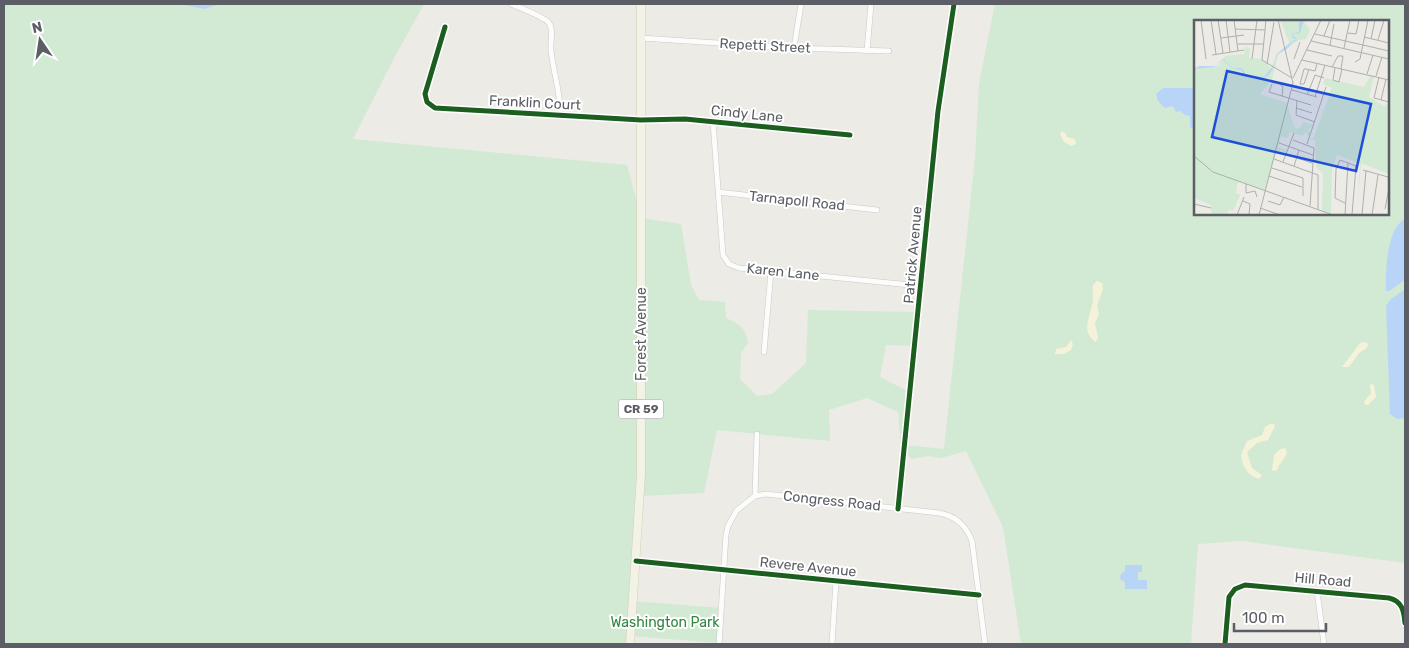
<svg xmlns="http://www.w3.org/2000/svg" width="1409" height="648" font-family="Rubik,sans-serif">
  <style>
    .green { fill: #d2e9d3; fill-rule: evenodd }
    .sand { fill: #f5f2da }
    .water { fill: #b8d5f8 }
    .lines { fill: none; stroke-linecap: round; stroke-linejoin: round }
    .minor-casing { stroke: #c8c9c8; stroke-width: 6 }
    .primary-casing { stroke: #d5d0b2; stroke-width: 9 }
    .minor { stroke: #fcfcfb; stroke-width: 5 }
    .primary { stroke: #f3f2e7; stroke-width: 8 }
    .cycleway-casing { stroke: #fff; stroke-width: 8 }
    .cycleway { stroke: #1b5e20; stroke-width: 5 }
    .labels { text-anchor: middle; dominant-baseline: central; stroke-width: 4; stroke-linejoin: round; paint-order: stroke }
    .shield { fill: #fff; stroke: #8c8e92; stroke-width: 1 }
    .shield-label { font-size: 12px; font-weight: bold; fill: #5b5e64 }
    .street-label { font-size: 14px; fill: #5b5e64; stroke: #fff }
    .park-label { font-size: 14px; fill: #30873f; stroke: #fff }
    .inset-road { fill: none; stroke: #aeafae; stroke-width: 1 }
    .view { fill: #1d4ed8; fill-opacity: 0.15; stroke: #1d4ed8; stroke-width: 2.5 }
    .inset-edge { fill: none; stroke: #5b5e64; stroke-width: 2.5 }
  </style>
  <rect width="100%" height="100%" fill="#ecebe6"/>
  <path class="green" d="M4,4H424L394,58L353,139L627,165L641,218L681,224L691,285L699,300L725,302L726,318C739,324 746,328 748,343L741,353L740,379L757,396L772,394L806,363L808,310L918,312L915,346L886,345L880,377L911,393L905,445L944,449L975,158L979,84L995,4H1405V563L1242,541L1198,544L1191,644H1021L1003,527L966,451L941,458L928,456L912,459L901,449L898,412L867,398L829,410L830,441L717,430L704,493L640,496L633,601L722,608L719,643L631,636L630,644H4ZM1195,21H1388V214H1195Z"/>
  <path class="sand" d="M1062,131L1066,134L1067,137L1075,139L1076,144L1071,146L1064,142L1060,134Z
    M1097,281L1102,283L1103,289L1097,305L1099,314L1095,323L1098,337L1096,342C1081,332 1089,319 1092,305C1094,299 1092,292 1093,285Z
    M1071,340L1073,344L1071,350L1064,354H1055L1056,349L1066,347Z
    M1365,342L1368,344L1367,348L1359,353L1349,367H1342L1360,343Z
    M1372,384L1374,385L1376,397L1368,405H1365L1364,402L1371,393L1370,385Z
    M1270,424H1274L1275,426L1268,440L1257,443L1247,452L1252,468L1262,475L1259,479C1248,476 1242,466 1241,455L1247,441L1262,435L1265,427Z
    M1285,448L1287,452C1285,459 1280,462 1277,470L1274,471L1272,470L1274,455L1280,449Z"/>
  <path class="water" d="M179,4H219L204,9Z
    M1163,88H1195V123L1192,128L1190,127V116L1185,115L1180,111L1176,112L1173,106L1165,108L1158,101L1156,94Z
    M1405,219V280L1389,291H1386C1385,273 1387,227 1405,219Z
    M1405,289V418L1397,419L1390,414L1386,306L1390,300Z
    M1125,565H1142V572H1138V580H1147V589H1125V582L1121,580L1120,577L1121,574L1125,571Z"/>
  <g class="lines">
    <defs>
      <path id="minor" d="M511,4C520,8 543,16 549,23C554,30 550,42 551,50C553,72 561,92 560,115
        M445,27L425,94L427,102L435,108L641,120L685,119L850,135
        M641,38L794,48L889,51
        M794,48L801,4
        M867,51L871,4
        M713,122L723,255L729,264L739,268L921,286
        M718,192L877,210
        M764,352L771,271
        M755,496L766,494L939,513C956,516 966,525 972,541L985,644
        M898,509L938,111L954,4
        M636,561L979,595
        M1317,591L1324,644
        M719,644L726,535L728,526L737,510L755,496L757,434
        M832,644L836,581
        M1225,644L1229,597L1235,589L1245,585L1389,598C1402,601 1404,611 1405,623"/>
      <path id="primary" d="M630,644L641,474V4"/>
    </defs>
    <use href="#minor" class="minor-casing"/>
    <use href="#primary" class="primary-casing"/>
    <use href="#minor" class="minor"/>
    <use href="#primary" class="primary"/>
    <defs>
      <path id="cycleway" d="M445,27L425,94L427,102L435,108L641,120L685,119L850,135
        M898,509L938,111L954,4
        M636,561L979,595
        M1225,644L1229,597L1235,589L1245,585L1389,598C1402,601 1404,611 1405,623"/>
    </defs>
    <use href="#cycleway" class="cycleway-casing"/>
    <use href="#cycleway" class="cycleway"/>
  </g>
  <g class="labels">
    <rect class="shield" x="618.5" y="399.5" width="45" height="19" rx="4"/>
    <g class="shield-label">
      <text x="641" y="409">CR 59</text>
    </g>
    <g class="street-label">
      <text transform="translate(765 46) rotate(3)">Repetti Street</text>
      <text transform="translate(535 103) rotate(3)">Franklin Court</text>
      <text transform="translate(747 114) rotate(6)">Cindy Lane</text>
      <text transform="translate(797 201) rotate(6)">Tarnapoll Road</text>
      <text transform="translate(913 255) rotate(-85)">Patrick Avenue</text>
      <text transform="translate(783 272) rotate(6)">Karen Lane</text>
      <text transform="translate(641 334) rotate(-90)">Forest Avenue</text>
      <text transform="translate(832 501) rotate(6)">Congress Road</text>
      <text transform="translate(808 567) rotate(6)">Revere Avenue</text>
      <text transform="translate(1323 580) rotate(5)">Hill Road</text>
    </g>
    <g class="park-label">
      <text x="665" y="622">Washington Park</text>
    </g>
  </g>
  <g transform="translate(1194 20)">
    <rect width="195" height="195" fill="#ecebe6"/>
    <path d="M86,0H113L110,2L116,10L112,19L104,20L93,29L96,24ZM51,27L56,28L55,38L68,39L77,48L83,33L90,29L84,34L78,60L66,74L93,83L101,109L107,107L109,102L120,105L114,110L117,113L115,118L119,119L138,68L129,64L131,58L170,67L177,55L180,56L175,77L190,86L195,82V154L167,143L163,195L166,143L143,135L138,150L137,194L128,191L129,154L122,147L121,120H116L112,112L108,116L96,112L94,118L87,117L84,127L93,130L92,134L83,131L71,170L46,162L43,164L42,173L46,175L39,191L35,190L32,195L17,194V185L0,178V49L25,46L31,36L50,34Z" fill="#d2e9d3"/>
    <path d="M110,0L106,13L99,14V16L102,18L103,21L98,22L93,29L84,34L80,46L75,55L70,58L53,57L49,54L48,50L38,48L29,40L20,47L0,49L5,46H21L29,39L39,48H48L52,55L70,57L81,44L83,34L98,21L103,20L98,17V14L105,12V2Z" fill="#b8d5f8"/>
    <path class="inset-road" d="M7,0L12,39M17,0L22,34M24,0L29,33M32,0L36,32M40,0L44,31M72,0L68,40L98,58M41,9L71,10M154,13L162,14L165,0M121,14L195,31M130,16L136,0M170,17L195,23M27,18L50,15M177,19L181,0M184,20L190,0M117,21L195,39M44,24H69M136,25L140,4M150,28L156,0M113,30L138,36M18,35L50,30M58,39L63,0M100,39L106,22M108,40L195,60M161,42L166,39L174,0M73,44L80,2M138,47L144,36H149L147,49M141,48L139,60L145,62L148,49M115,49L110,64H106L110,49H112L121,51L123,44M173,54L179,35M182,56L188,37M185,57L180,78L195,82M99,58L127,0M84,62L89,67L88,76M78,64L75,72L117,85M98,70L123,77M113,75L121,55L130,58M121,77L131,45M103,80L102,95L121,102M187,80L192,59M102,88L118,93M99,120L120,128L116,186M85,123L119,135M113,124L132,67M91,134L118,143M0,136L19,152L139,195M80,139L124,155V189M89,142L100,113M100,146L105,130M78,148L109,158V176M169,150L194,157L195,168M75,156L108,167M52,164V173L61,171L63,177M49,181L56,184L55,195M74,181L86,185L90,177M151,183L141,178L142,149L146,140L162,146L158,195M0,184L17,188M66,188L86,195M191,189L195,168M43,195L50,177M65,195L99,63L84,0M151,195L154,143M168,195L172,151M178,195L184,155"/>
    <path class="view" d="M33,51L177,84L162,151L18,117Z"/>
    <rect width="195" height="195" class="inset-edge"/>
  </g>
  <rect width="1409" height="648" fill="none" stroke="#5b5e64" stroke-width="10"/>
  <g transform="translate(40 40) rotate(347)" stroke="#ffffff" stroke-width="4" paint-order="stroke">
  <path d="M0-4L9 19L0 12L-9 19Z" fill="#5b5e64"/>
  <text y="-8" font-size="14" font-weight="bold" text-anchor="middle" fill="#5b5e64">N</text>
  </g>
  <path d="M1234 623v8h92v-8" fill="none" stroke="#5b5e64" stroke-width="2.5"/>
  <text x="1242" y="623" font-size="15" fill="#5b5e64" stroke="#ffffff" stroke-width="4" paint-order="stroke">100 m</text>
</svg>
